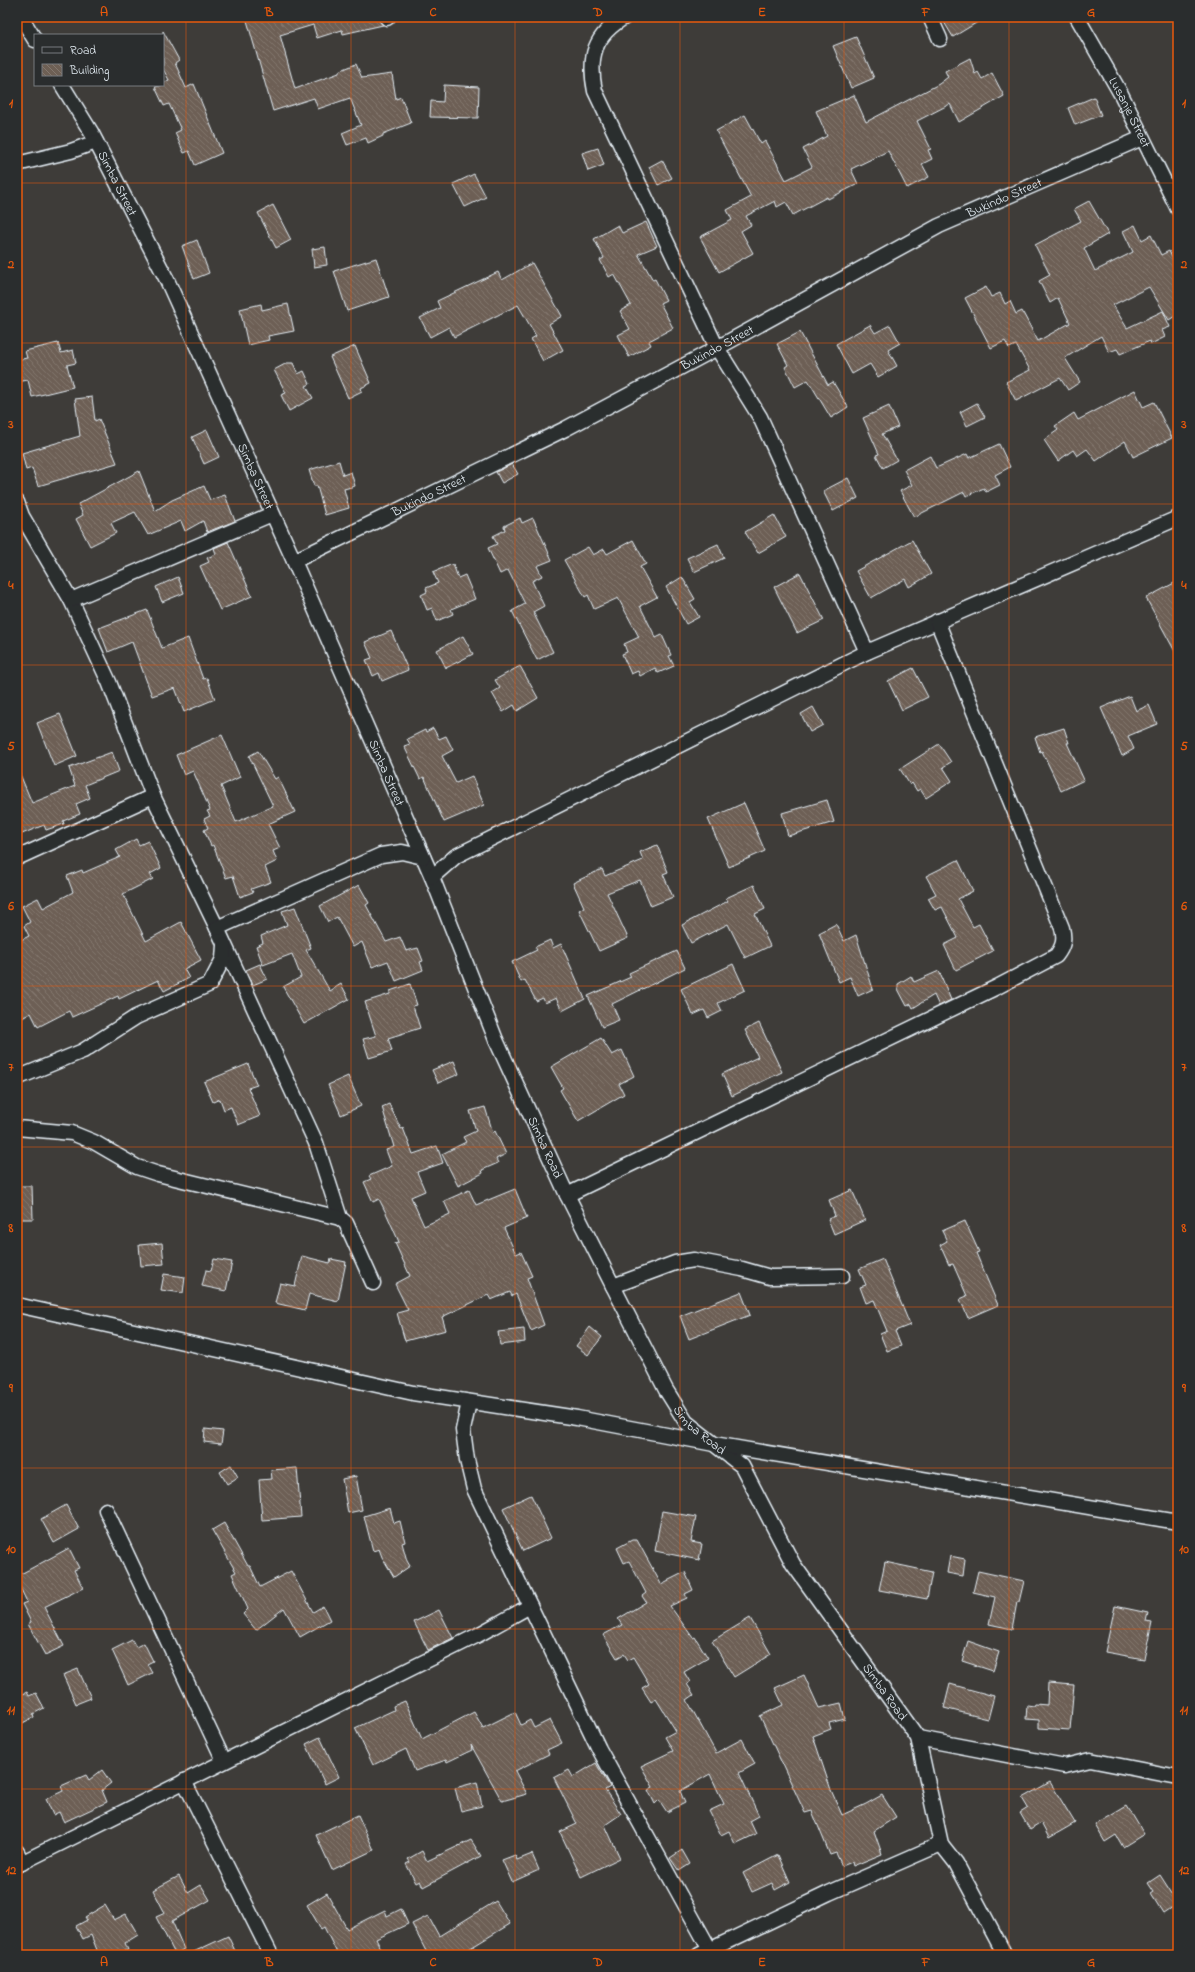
<svg xmlns="http://www.w3.org/2000/svg" width="1195" height="1972" font-family="'Indie Flower',sans-serif">
  <style>
    .building { fill: url(#building-back-hatch); stroke: #e8f1f8 }
    .lines { fill: none; stroke-linecap: round; stroke-linejoin: round }
    .minor-casing { stroke: #e8f1f8; stroke-width: 17 }
    .minor { stroke: #2a2d2e; stroke-width: 14 }
    .grid { fill: none; stroke: #e8590c; stroke-width: 1; stroke-opacity: 0.55 }
    .labels { text-anchor: middle; dominant-baseline: central; stroke-width: 3; stroke-linejoin: round; paint-order: stroke }
    .street-label { font-size: 13px; fill: #e8f1f8; stroke: #2a2d2e }
    .neatline { fill: none; stroke: #e8590c; stroke-width: 1.5 }
    .grid-label { font-size: 13px; text-anchor: middle; font-weight: bold; fill: #e8590c }
  </style>
  <defs>
    <pattern id="building-back-hatch" width="6" height="6" patternUnits="userSpaceOnUse"><rect width="6" height="6" fill="#6d5f54"/><path d="M-1 5l2 2M0 0l6 6M5-1l2 2" fill="none" stroke="#82766d"/></pattern>
  </defs>
  <rect width="100%" height="100%" fill="#3e3c39"/>
  <filter id="ink" filterUnits="userSpaceOnUse"><feTurbulence type="fractalNoise" baseFrequency=".025" numOctaves="2"/><feDisplacementMap in="SourceGraphic" scale="8" xChannelSelector="R" yChannelSelector="G"/><feConvolveMatrix kernelMatrix="1 2 1 2 8 2 1 2 1" color-interpolation-filters="sRGB"/></filter>
  <g filter="url(#ink)">
    <path class="building" d="M246,17H379V21L383,25L343,34L342,30L317,38L313,25L280,35L295,89L339,73V71L356,64L362,78L392,74L396,99L401,97L411,123L383,134V136L368,143L366,138L347,145L342,133L361,125L350,98L318,109L314,98L273,111Z
      M952,17H986L953,37L944,22Z
      M163,31L179,60L175,63L186,88L194,84L222,153L195,165L189,151L184,153L175,133L181,130L169,104L164,106L155,87L163,85V83L169,80L163,69Z
      M856,37L874,78L851,88L833,46Z
      M970,58L975,74L978,72L982,79L992,73L1004,96L959,122L950,104L917,121L931,149L928,150L932,159L922,164L929,177L907,188L888,151L851,169L858,184L828,199L827,197L793,215L786,202L777,207L775,201L746,216L751,225L741,231L753,253L719,272L700,237L732,220L727,210L751,197L716,131L745,115L761,144L765,141L786,180L812,167L803,149L827,136L816,111L854,95L866,122L939,84L948,77L945,71Z
      M444,85L479,87L478,118L430,117L431,101L443,102Z
      M1094,97L1101,115L1075,125L1068,108Z
      M598,148L604,165L588,171L582,153Z
      M662,160L672,178L658,185L649,167Z
      M474,174L486,197L465,207L453,184Z
      M1089,201L1108,234L1084,248L1095,271L1133,252L1123,231L1135,225L1142,240L1151,235L1161,255L1169,251L1178,270V314L1169,320L1149,287L1113,305L1127,328L1163,311L1170,327L1162,330L1165,337L1151,344L1150,341L1120,354L1117,349L1109,352L1101,336L1065,358L1080,382L1068,390L1060,378L1016,401L1006,382L1030,370L1016,345L1009,348L1005,341L991,348L965,298L986,287L991,297L1000,293L1005,304L1010,301L1016,314L1022,311L1038,341L1070,323L1058,298L1050,303L1039,281L1050,275L1035,245L1081,221L1074,209Z
      M273,205L291,240L276,248L258,213Z
      M646,222L657,246L638,254L653,280L655,279L666,300L660,303L673,328L649,341L651,345L629,357L618,335L630,329L620,311L631,305L614,274L609,277L600,260L604,258L594,239L618,225L622,233Z
      M197,240L209,273L194,279L182,246Z
      M325,247L327,265L314,267L312,249Z
      M376,258L389,297L347,311L334,271Z
      M532,263L562,316L549,324L563,350L543,361L531,339L536,336L518,305L454,337L449,327L430,337L420,318L440,308L437,301L498,272L502,280Z
      M261,304L262,310L288,304L294,331L268,336L269,340L248,345L240,309Z
      M870,325L875,333L890,325L900,343L888,350L897,366L878,377L870,364L852,374L836,344Z
      M800,332L828,385L833,382L848,407L831,418L808,380L795,387L785,367L788,365L777,344Z
      M58,343L61,353L73,350L76,363L67,365L73,387L32,397L28,380L17,382V360L27,358L25,351Z
      M355,346L371,383L361,388L362,391L348,398L330,357Z
      M287,363H293L298,374L304,371L310,384L306,386L313,398L289,411L281,395L286,393L274,370Z
      M1135,390L1143,407L1154,402L1172,438L1133,457L1125,441L1096,461L1087,449L1077,456L1073,450L1058,461L1044,440L1058,430L1055,426L1074,413L1078,420Z
      M92,397L95,421L99,419L117,463L38,486L32,468L26,470L22,453L80,436L75,399Z
      M977,403L985,417L967,426L960,412Z
      M889,406L898,427L882,434L897,460L883,468L876,455L879,454L863,418Z
      M207,430L219,457L204,464L192,437Z
      M999,444L1010,467L995,475L1000,485L986,492L984,488L966,496L964,492L914,517L900,491L912,485L904,470L930,456L936,468L967,454L969,458Z
      M339,461L343,475L351,472L355,486L344,489L349,508L325,515L317,486H314L309,470Z
      M512,464L518,474L502,483L496,472Z
      M139,471L155,511L172,500L204,486L210,500L225,495L235,521L207,532L203,521L185,531L181,521L148,535L135,512L111,523L116,533L90,546L76,519L83,515L78,504Z
      M848,478L858,498L833,511L823,491Z
      M774,515L786,537L758,553L745,532Z
      M520,518L522,523L533,518L552,560L537,566L542,576L532,581L544,606L533,612L553,652L537,660L512,611L525,604L508,570L500,574L488,548L497,544L493,536L505,530L504,526Z
      M633,540L646,564L640,567L657,597L640,606L656,638L662,635L671,655L669,656L674,666L658,673L655,668L640,676L638,671L631,674L622,654L627,652L624,644L639,637L618,598L594,609L588,595L585,597L564,560L588,547L593,555L604,549L607,554Z
      M912,540L931,574L909,587L905,579L871,598L856,571Z
      M228,542L252,596L220,610L200,566L209,562L207,558L216,554L214,548Z
      M718,544L724,558L694,572L687,558Z
      M453,564L458,578L465,575L475,599L451,609L453,614L437,621L432,608L427,610L421,595L427,592L426,588L438,583L433,572Z
      M800,573L824,620L797,633L774,587Z
      M178,577L184,593L162,602L156,587Z
      M682,577L695,599L690,602L699,617L686,624L666,587Z
      M1178,581V657L1146,598Z
      M147,610L162,648L188,638L203,679L207,678L215,699L184,712L175,688L152,696L132,642L108,652L99,628Z
      M391,631L408,670L382,681L379,673L373,676L366,660L372,658L365,642Z
      M463,636L473,654L446,668L437,650Z
      M520,666L538,698L517,711L514,705L503,712L492,693L500,688L495,680Z
      M913,668L928,697L902,710L888,681Z
      M1130,696L1136,711L1149,705L1157,724L1128,736L1134,749L1122,756L1101,708Z
      M813,707L823,725L810,732L801,714Z
      M60,714L77,756L54,766L37,723Z
      M433,728L439,739L446,736L453,750L442,756L456,783L472,776L484,805L444,822L424,777L420,779L404,746L410,744L407,739L425,730L426,732Z
      M1064,728L1069,743H1067L1084,780L1061,791L1042,751L1040,752L1035,737Z
      M222,735L240,777L221,786L236,822L273,806L249,756L258,751L275,779L278,777L295,812L268,824L280,848L273,851L277,861L265,867L271,882L251,889L253,892L240,897L233,876L226,878L213,845L211,846L204,830L208,828L204,819L210,816L207,811L210,810L193,771L184,775L176,755Z
      M939,744L951,762L943,767L952,781L926,798L920,789L917,791L912,783L910,785L900,769Z
      M112,752L119,771L85,785L90,798L76,804L80,814L63,821L64,824L46,830L44,825L17,836V767L32,803L75,786L69,768Z
      M827,800L834,822L788,836L782,813Z
      M744,803L765,851L729,867L708,819Z
      M136,839L139,845L148,841L161,868L150,874L153,879L123,894L146,941L181,922L201,960L184,969L189,978L164,991L158,980L119,999L118,996L72,1017L69,1011L38,1027L31,1013L17,1021V942L29,936L24,926L30,922L22,906L38,898L43,908L73,892L67,876L82,870L83,873L120,857L116,850Z
      M657,845L668,872L663,874L673,897L651,906L640,880L607,893L628,938L599,951L579,910L584,907L573,883L602,869L605,876L643,860L640,852Z
      M958,860L973,891L958,899L973,927L979,924L993,951L956,970L944,945L958,938L942,907L935,910L928,898L936,894L926,876Z
      M359,885L369,903L366,905L386,942L400,937L406,951L418,948L423,961L420,962L423,970L396,981L388,961L372,967L362,942L353,947L337,917L328,922L320,906Z
      M754,885L765,909L755,914L770,946L745,958L728,924L691,943L682,925L728,901L726,898Z
      M295,907L311,948L306,950L330,991L341,984L349,999L304,1024L283,987L301,977L292,954L263,965L256,946L263,943L261,936L287,925L282,911Z
      M836,924L844,941L856,935L873,989L858,996L850,977L839,982L819,933Z
      M550,940L553,948L561,944L585,999L562,1011L556,998L545,1003L543,998L536,1001L525,980L521,982L512,962L537,950L535,947Z
      M677,951L685,968L612,1004L619,1020L602,1027L588,996L631,977L629,973Z
      M260,964L267,979L253,985L246,970Z
      M733,964L745,990L718,1003L722,1011L708,1018L704,1010L693,1015L681,989Z
      M939,971L951,1000L939,1006L934,995L913,1008L911,1004L907,1006L898,989V984L911,976L914,982Z
      M410,984L417,1005L413,1006L420,1028L388,1038L392,1051L369,1058L363,1039L376,1036L365,1002L390,994V991Z
      M759,1023L782,1072L732,1096L722,1074L758,1057L745,1030Z
      M601,1038L612,1055L622,1050L634,1076L619,1084L624,1094L578,1121L560,1090L563,1088L551,1067Z
      M454,1061L459,1074L438,1083L432,1070Z
      M248,1064L257,1085L248,1088L260,1116L238,1125L231,1107L224,1110L220,1099L213,1102L204,1082Z
      M348,1076L361,1106L341,1115L328,1085Z
      M389,1104L401,1129L403,1128L413,1154L437,1146L443,1163L417,1172L425,1191L411,1197L424,1226L450,1214L444,1201L469,1190L476,1205L515,1189L527,1218L504,1228L516,1254L521,1252L532,1276L527,1278L544,1325L531,1331L516,1294L512,1296L510,1292L491,1300L488,1295L442,1317L446,1330L405,1341L397,1313L408,1310L395,1284L410,1276L395,1243L399,1242L387,1215L379,1199L373,1202L364,1182L371,1179L369,1176L392,1166L386,1150L394,1147L382,1107Z
      M485,1107L493,1133L495,1131L506,1154L496,1159L498,1163L482,1170L483,1173L458,1186L442,1154L466,1142L463,1137L476,1131L470,1111Z
      M17,1186H32L33,1219H17Z
      M852,1190L865,1220L834,1234L828,1219L835,1216L829,1200Z
      M965,1221L979,1252L976,1253L998,1305L968,1318L960,1299L967,1296L953,1264L949,1265L940,1245L947,1241L942,1231Z
      M162,1243L164,1264L141,1266L139,1245Z
      M302,1256L330,1263L331,1259L346,1262L338,1301L309,1294L305,1310L275,1303L280,1283L295,1286Z
      M214,1259L232,1262L226,1291L202,1286L206,1270L211,1271Z
      M883,1259L910,1325L895,1331L901,1346L887,1351L880,1334L887,1331L874,1300L866,1303L860,1287L866,1285L859,1269Z
      M164,1274L185,1277L183,1293L161,1290Z
      M741,1292L750,1315L689,1339L680,1316Z
      M590,1327L602,1337L588,1355L576,1346Z
      M524,1329L525,1342L500,1345L498,1332Z
      M205,1429L223,1431L221,1444L204,1442Z
      M231,1465L238,1477L227,1484L220,1472Z
      M297,1468L301,1517L262,1520L259,1480L272,1479L271,1470Z
      M356,1476L362,1510L348,1513L342,1479Z
      M531,1495L551,1538L523,1551L503,1508Z
      M66,1505L79,1529L54,1543L41,1519Z
      M390,1508L394,1523L400,1521L405,1542L402,1543L407,1561L410,1566L394,1577L382,1557L379,1549L373,1551L364,1516Z
      M662,1511L696,1517L691,1542L702,1544L699,1560L655,1551Z
      M224,1523L248,1566H250L260,1587L291,1571L313,1612L323,1606L330,1620L300,1637L284,1608L256,1630L243,1614L248,1609L232,1574L236,1572L212,1530Z
      M632,1540H637L661,1584L685,1572L693,1590L685,1594L687,1598L670,1606L693,1638L695,1637L708,1658L684,1672L690,1682L687,1684L694,1695L687,1700L716,1753L742,1739L755,1764L739,1773L759,1816L750,1821L756,1834L735,1844L729,1831L721,1835L709,1811L724,1804L710,1774L680,1791L685,1803L667,1812L659,1800L655,1804L648,1790L653,1787L641,1766L673,1751L665,1737L676,1731L656,1699L651,1702L642,1688L649,1684L633,1657L628,1660L624,1654L617,1658L603,1635L622,1625L618,1619L646,1602L642,1596L646,1593L629,1561L624,1563L617,1548Z
      M69,1548L79,1568L74,1570L83,1588L44,1607L64,1646L45,1655L28,1624L31,1622L22,1604L27,1602L17,1581V1576Z
      M950,1556L965,1559L963,1576L947,1573Z
      M885,1562L932,1572L927,1599L879,1590Z
      M978,1571L1024,1581L1019,1602H1017L1012,1629L989,1624L995,1597L973,1592Z
      M1115,1606L1148,1613L1146,1621L1152,1622L1144,1659L1105,1652Z
      M439,1610L453,1638L428,1650L414,1622Z
      M750,1618L771,1654L734,1677L712,1641Z
      M132,1640L136,1647L144,1643L153,1661L147,1664L152,1673L128,1685L112,1650Z
      M968,1641L999,1652L993,1671L962,1661Z
      M78,1669L91,1698L76,1704L63,1675Z
      M804,1675L819,1708L841,1703L845,1719L829,1723L831,1729L813,1736L831,1790L842,1815L866,1804L882,1795L896,1817L874,1831L882,1854L853,1866L852,1862L842,1866L836,1853L830,1855L812,1811L805,1813L760,1716L783,1705L775,1688Z
      M1048,1683L1074,1685L1070,1730L1039,1728V1720L1026,1719L1027,1705L1034,1706L1035,1704L1047,1705Z
      M950,1684L994,1696L988,1719L944,1708Z
      M27,1692L29,1696L36,1693L44,1708L33,1714L34,1717L17,1726V1697Z
      M405,1701L422,1739L474,1712L483,1728L515,1712L521,1725L530,1720L534,1728L550,1720L562,1743L547,1750L549,1754L515,1771L527,1794L502,1801L471,1745L472,1750L447,1762L446,1760L415,1771L406,1749L373,1765L355,1728L394,1710L393,1706Z
      M320,1737L339,1777L325,1784L306,1744Z
      M596,1763L610,1787L605,1790L621,1814L605,1825L620,1858L581,1877L560,1832L577,1824L554,1778L569,1770L573,1777Z
      M102,1770L111,1783L102,1790L107,1802L64,1822L59,1812L53,1815L46,1799L63,1791L61,1786L86,1775L89,1780Z
      M477,1782L482,1806L461,1811L455,1788Z
      M1050,1782L1075,1823L1049,1838L1041,1823L1030,1830L1020,1813L1028,1808L1022,1798Z
      M1127,1806L1144,1834L1123,1847L1116,1835L1105,1842L1095,1825Z
      M358,1815L374,1850L332,1870L316,1835Z
      M471,1840L481,1856L423,1887L420,1881L416,1883L406,1864L410,1862L408,1859L422,1851L427,1861Z
      M682,1850L690,1864L679,1871L670,1858Z
      M532,1854L539,1870L512,1882L502,1860L515,1855L517,1860Z
      M778,1855L790,1882L775,1890L772,1883L752,1892L743,1873Z
      M1160,1875L1178,1903L1163,1913L1151,1894L1154,1892L1148,1883Z
      M179,1876L188,1893L201,1885L210,1900L172,1921L184,1949L175,1954L156,1917L165,1913L153,1890Z
      M327,1893L347,1929L385,1910L387,1916L401,1909L408,1924L376,1939L384,1955H338L324,1927L321,1929L307,1905Z
      M496,1901L510,1924L459,1955H428L412,1924L428,1916L439,1936Z
      M105,1905L114,1920L126,1914L138,1935L125,1943L128,1950L116,1955H99L91,1935L83,1939L76,1926L87,1920L85,1917Z
      M228,1936L237,1955H187Z"/>
    <g class="lines">
      <defs>
        <g id="minor">
          <path d="M21,17L35,40"/>
          <path d="M625,17C594,35 588,57 595,91L717,348L760,417L867,652"/>
          <path d="M930,17L940,39"/>
          <path id="s1" d="M1077,17L1121,94L1178,209"/>
          <path d="M387,18L388,17"/>
          <path id="s2" d="M62,85L91,132L167,280L294,561L432,877L496,1040L567,1195L613,1286L666,1390L686,1422L742,1466L793,1564L918,1738L941,1844L956,1863L1005,1955"/>
          <path d="M17,164L71,151L96,142"/>
          <path d="M17,502L22,516L71,600L109,682L153,796L217,928L316,1143L340,1218L346,1223L373,1283"/>
          <path id="s3" d="M294,561L565,429L717,348L939,226L1142,138"/>
          <path d="M71,600L272,514"/>
          <path d="M17,858L153,796"/>
          <path d="M432,877L456,856L867,652L1178,518"/>
          <path d="M217,928L381,855L402,852L423,857"/>
          <path d="M17,1078L83,1051L136,1017L210,984L223,959L224,945"/>
          <path d="M17,1128L72,1133L94,1142L137,1167L158,1174L340,1218"/>
          <path d="M567,1195L997,987L1056,956C1063,947 1065,940 1062,928L937,621"/>
          <path d="M613,1286L675,1263L694,1260L742,1269L770,1277L842,1276"/>
          <path d="M17,1305L413,1393L577,1418L714,1444L1178,1522"/>
          <path d="M469,1402L463,1430L467,1460L474,1489L599,1749L709,1948"/>
          <path d="M106,1510L224,1761"/>
          <path d="M918,1738L1065,1766L1090,1760L1178,1777"/>
          <path d="M184,1781L271,1955"/>
          <path d="M17,1852L22,1863"/>
          <path d="M17,1865L478,1635L530,1606"/>
          <path d="M699,1955L829,1893L941,1844"/>
        </g>
      </defs>
      <use href="#minor" class="minor-casing"/>
      <use href="#minor" class="minor"/>
    </g>
  </g>
  <path class="grid" d="M186,17V1955M351,17V1955M515,17V1955M680,17V1955M844,17V1955M1009,17V1955M17,183H1178M17,343H1178M17,504H1178M17,665H1178M17,825H1178M17,986H1178M17,1147H1178M17,1307H1178M17,1468H1178M17,1629H1178M17,1789H1178"/>
  <g class="labels">
    <g class="street-label">
      <text stroke="none"><textPath href="#s1" startOffset="109">Lusanje Street</textPath></text>
      <text stroke="none"><textPath href="#s2" startOffset="113">Simba Street</textPath></text>
      <text stroke="none"><textPath href="#s3" startOffset="798">Bukindo Street</textPath></text>
      <text stroke="none"><textPath href="#s3" startOffset="474">Bukindo Street</textPath></text>
      <text stroke="none"><textPath href="#s2" startOffset="437">Simba Street</textPath></text>
      <text stroke="none"><textPath href="#s3" startOffset="150">Bukindo Street</textPath></text>
      <text stroke="none"><textPath href="#s2" startOffset="761">Simba Street</textPath></text>
      <text stroke="none"><textPath href="#s2" startOffset="1168">Simba Road</textPath></text>
      <text stroke="none"><textPath href="#s2" startOffset="1492">Simba Road</textPath></text>
      <text stroke="none"><textPath href="#s2" startOffset="1816">Simba Road</textPath></text>
    </g>
  </g>
  <rect width="1195" height="1972" fill="none" stroke="#2a2d2e" stroke-width="44"/>
  <rect x="34" y="34" width="130" height="52" fill="#2a2d2e" stroke="#767b7f"/>
  <rect x="42" y="47" width="20" height="6" fill="#2a2d2e" stroke="#767b7f"/>
  <text x="70" y="54" font-size="12" fill="#e8f1f8">Road</text>
  <rect x="42" y="64" width="20" height="12" fill="url(#building-back-hatch)" stroke="#767b7f"/>
  <text x="70" y="74" font-size="12" fill="#e8f1f8">Building</text>
  <rect x="22" y="22" width="1151" height="1928" class="neatline"/>
  <g class="grid-label">
    <text x="104" y="16">A</text>
    <text x="269" y="16">B</text>
    <text x="433" y="16">C</text>
    <text x="598" y="16">D</text>
    <text x="762" y="16">E</text>
    <text x="926" y="16">F</text>
    <text x="1091" y="16">G</text>
    <text x="11" y="107">1</text>
    <text x="1184" y="107">1</text>
    <text x="11" y="268">2</text>
    <text x="1184" y="268">2</text>
    <text x="11" y="428">3</text>
    <text x="1184" y="428">3</text>
    <text x="11" y="589">4</text>
    <text x="1184" y="589">4</text>
    <text x="11" y="750">5</text>
    <text x="1184" y="750">5</text>
    <text x="11" y="910">6</text>
    <text x="1184" y="910">6</text>
    <text x="11" y="1071">7</text>
    <text x="1184" y="1071">7</text>
    <text x="11" y="1232">8</text>
    <text x="1184" y="1232">8</text>
    <text x="11" y="1392">9</text>
    <text x="1184" y="1392">9</text>
    <text x="11" y="1553">10</text>
    <text x="1184" y="1553">10</text>
    <text x="11" y="1714">11</text>
    <text x="1184" y="1714">11</text>
    <text x="11" y="1874">12</text>
    <text x="1184" y="1874">12</text>
    <text x="104" y="1966">A</text>
    <text x="269" y="1966">B</text>
    <text x="433" y="1966">C</text>
    <text x="598" y="1966">D</text>
    <text x="762" y="1966">E</text>
    <text x="926" y="1966">F</text>
    <text x="1091" y="1966">G</text>
  </g>
</svg>
